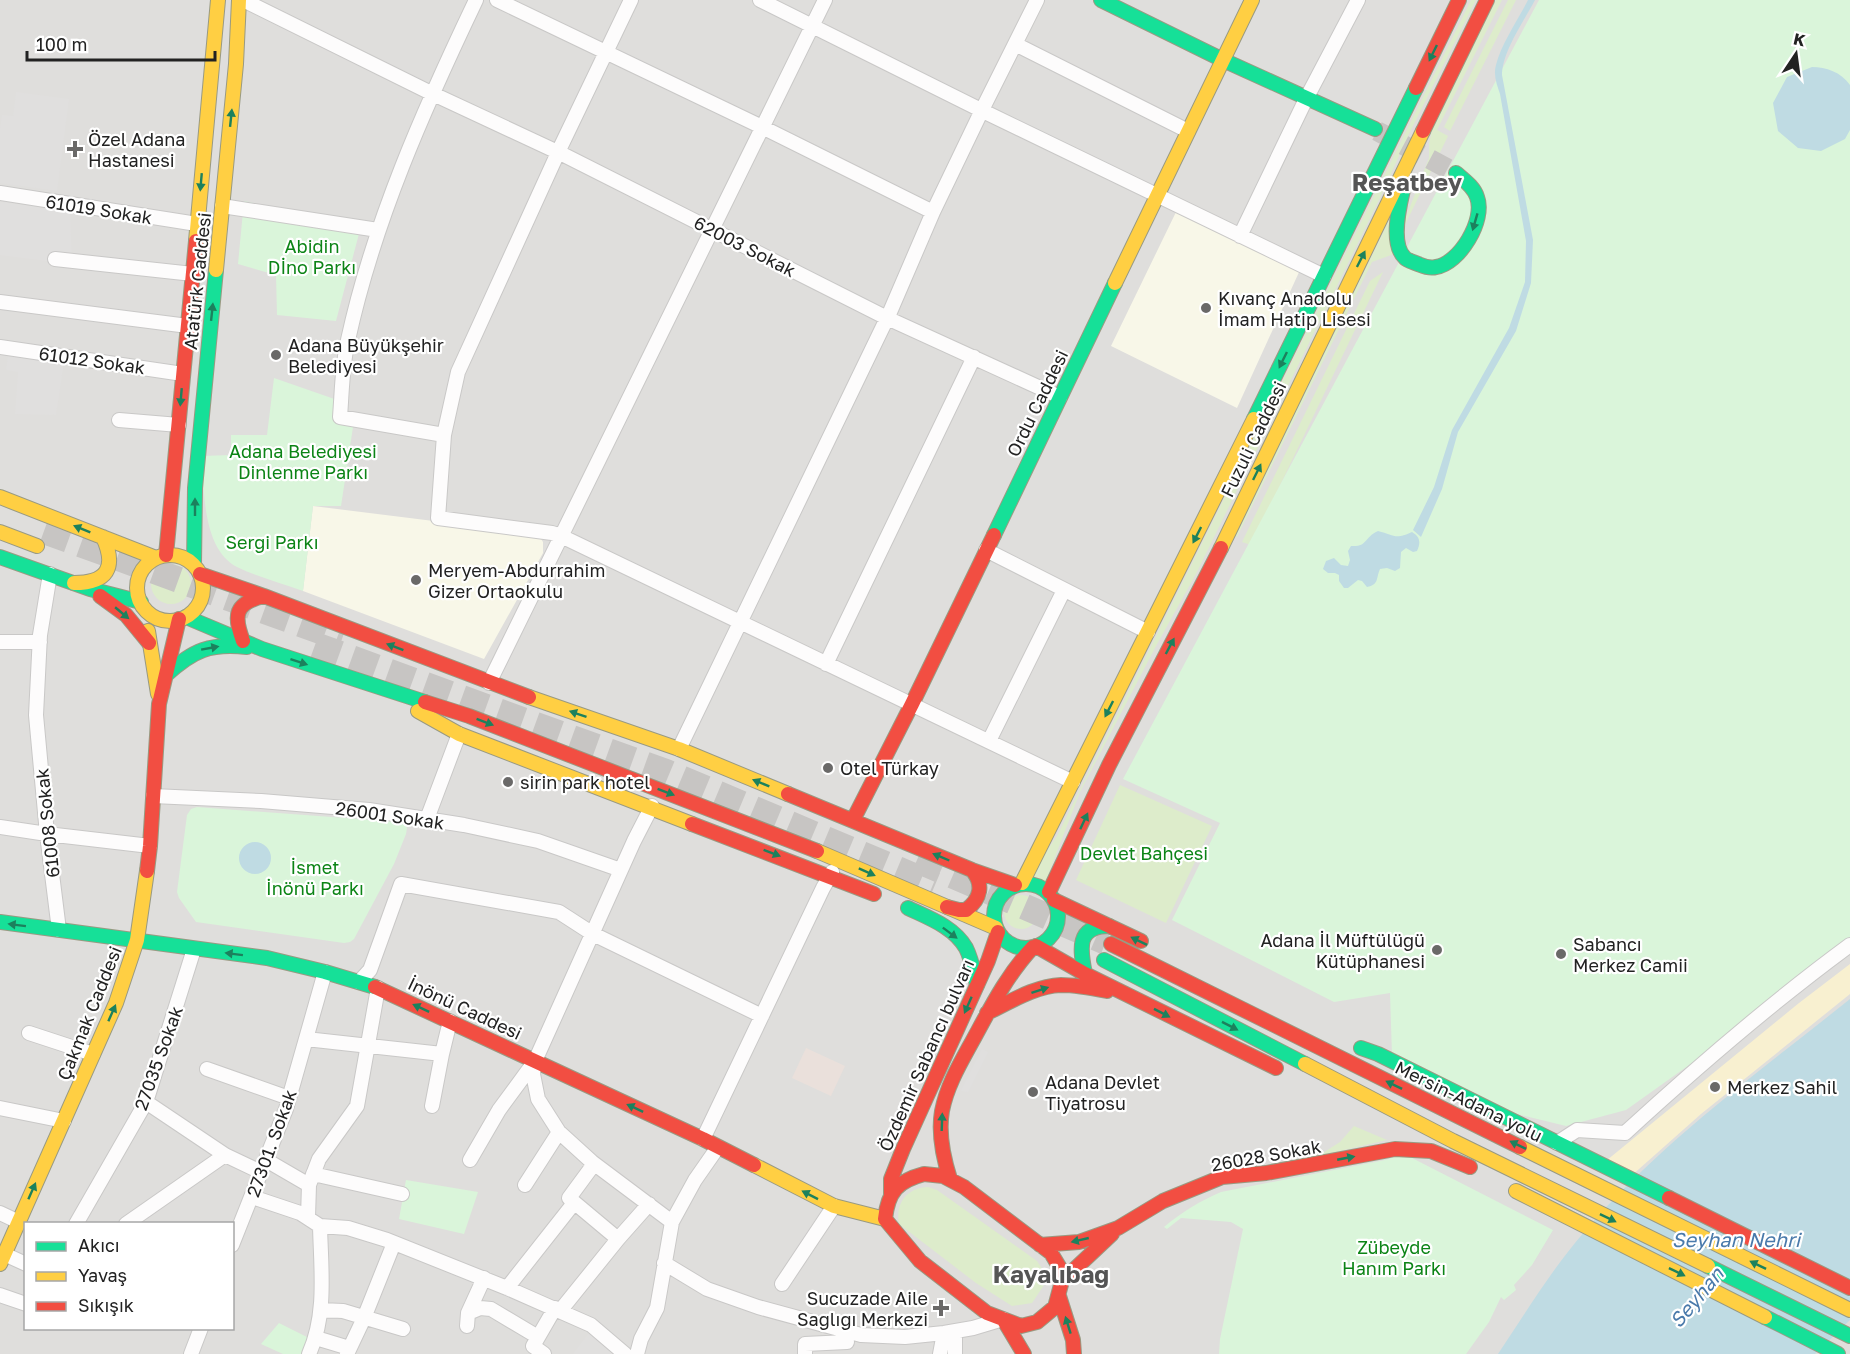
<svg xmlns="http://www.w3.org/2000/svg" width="1850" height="1354" font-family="'Golos Text',sans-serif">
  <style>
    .residential { fill: #dfdedc; fill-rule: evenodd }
    .education { fill: #f8f7e8 }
    .military { fill: #eae0db }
    .grass { fill: #ddeccb }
    .sand { fill: #f8f0d0 }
    .park { fill: #daf5da }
    .parking { fill: #e0dfde }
    .water { fill: #bfdbe3 }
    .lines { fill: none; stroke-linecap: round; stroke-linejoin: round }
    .secondary-tunnel { stroke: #c7c5c3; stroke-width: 20; stroke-dasharray: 20 10; stroke-linecap: butt }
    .highway-tunnel { stroke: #c7c5c3; stroke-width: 26; stroke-dasharray: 26 13; stroke-linecap: butt }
    .street-casing { stroke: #c9c8c7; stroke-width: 16 }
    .fast-casing { stroke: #999a82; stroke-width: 16 }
    .slow-casing { stroke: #999a82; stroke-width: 16 }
    .jam-casing { stroke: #999a82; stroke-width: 16 }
    .street { stroke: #fdfcfc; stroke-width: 14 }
    .fast { stroke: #16e098; stroke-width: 14 }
    .slow { stroke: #ffcf43; stroke-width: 14 }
    .jam { stroke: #f24e42; stroke-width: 14 }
    .oneway { fill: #1c815d }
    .poi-dot { fill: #6a6968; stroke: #fff; stroke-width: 2 }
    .labels { text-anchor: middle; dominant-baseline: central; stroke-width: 4.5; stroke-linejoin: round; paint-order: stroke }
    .poi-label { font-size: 18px; fill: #222; stroke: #fff; text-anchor: start }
    .street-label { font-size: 18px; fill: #222; stroke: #fff }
    .park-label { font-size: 18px; fill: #0c8416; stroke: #fff }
    .water-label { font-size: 20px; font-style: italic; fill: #4a7aab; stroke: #fff }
    .district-label { font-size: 24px; font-weight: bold; fill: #555; stroke: #fff }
  </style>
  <rect width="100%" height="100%" fill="#f0eeeb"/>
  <path class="residential" d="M0,0H1850V1354H0ZM26,1224H232V1328H26Z"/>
  <path class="education" d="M1177,210L1300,270L1237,408L1111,346Z
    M313,506L538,534L543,542V553L484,659L303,591Z"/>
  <path class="military" d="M806,1048L845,1066L831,1096L792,1078Z"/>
  <path class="grass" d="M1471,0H1476L1409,134L1379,200L1196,574L1156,646L1080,792L1045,883L1030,875L1057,836Z
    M1496,0H1502L1437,130L1448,136L1404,227L1406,217L1429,158V144L1434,121Z
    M1508,0H1516L1450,131L1444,127Z
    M1400,198L1394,254L1372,262L1237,537L1235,536Z
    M1383,272L1251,545L1242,542L1370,281Z
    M151 584a20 20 0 1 1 40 0a20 20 0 1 1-40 0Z
    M1120,785L1212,826L1166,923L1076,880Z
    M1004 912a17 17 0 1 1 34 0a17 17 0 1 1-34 0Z
    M1354,1126L1387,1140L1318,1156L1340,1142Z
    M928,1187L937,1190L1037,1261L1045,1273L1044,1285L1032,1303L1012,1306L976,1283L899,1224C895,1203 907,1188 928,1187Z"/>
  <path class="sand" d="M1850,964V994L1701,1114L1630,1177L1601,1165L1799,1003Z"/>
  <path class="park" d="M1539,0H1850V938L1734,1033L1626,1110L1566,1126L1505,1111L1392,1055L1390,993L1334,1002L1172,920L1220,823L1123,779Z
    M244,201L361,226L336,321L277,315L276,275L238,264Z
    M274,378L343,402L353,427L341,506H313L303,591C281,583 257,577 237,567C202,549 204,489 202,456L231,455V435H267Z
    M197,807L399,822L404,824L407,828L406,834L394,864L354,939L350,942L344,943L196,922L179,898L177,892L187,815L191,809Z
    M1398,1156L1412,1158L1553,1230L1532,1265L1514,1285L1516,1290L1504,1300L1501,1297L1489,1322L1466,1354H1219L1220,1339L1243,1229L1231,1222L1181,1218L1167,1229L1164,1227C1182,1212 1200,1201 1221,1192L1385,1160Z
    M406,1180L478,1192L464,1234L399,1219Z
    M279,1323L309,1338L301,1354H283L261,1344Z"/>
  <path class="parking" d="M16,92L69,99L57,191L0,183V129L2,115L13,116Z
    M0,202L70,210L72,264L0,255Z
    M8,354L64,362L56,415L15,414L18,372L6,370Z
    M982,1049L988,1052L968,1092L961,1091Z
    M592,1329L618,1354H573Z"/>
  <path class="water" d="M1528,0H1535C1524,21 1502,52 1502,75L1533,240L1531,283L1516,331L1458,432L1442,489L1421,537L1413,530L1434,487L1452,430L1509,328L1525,282L1526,241L1500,94C1497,85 1493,75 1496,65C1501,44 1518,20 1528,0Z
    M1812,67C1826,67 1841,72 1850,85V130L1845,139L1821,151L1798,148L1778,131L1773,103L1787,77Z
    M1378,531C1394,535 1395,540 1412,532C1420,537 1421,542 1417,551L1413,552L1406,548L1401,552L1400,568L1395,571L1387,568L1380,569C1376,578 1379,585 1367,587L1362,581L1358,580L1348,588H1344L1339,581V575L1335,573H1328L1323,569L1326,561L1334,558L1341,565L1348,566L1350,560L1348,551L1351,546C1368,547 1363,538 1378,531Z
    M239 858a16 16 0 1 1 32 0a16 16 0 1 1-32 0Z
    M1850,999V1320L1815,1354H1498C1526,1312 1552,1269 1585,1231C1661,1142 1759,1072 1850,999Z"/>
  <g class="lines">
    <path class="secondary-tunnel" d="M1377,131L1456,173"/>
    <path class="highway-tunnel" d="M44,531L342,639
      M315,645L666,772L935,885
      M917,860L1106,942"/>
    <defs>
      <path id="street" d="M243,0L431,93L564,155L887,318L1060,397
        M497,0L762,127L933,212
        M631,0L561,146L458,372L444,435L438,518L552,533L561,536L1073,782
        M760,0L989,114L1324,276
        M1015,44L1188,131
        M0,193L197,224
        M222,206L378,230
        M1240,236L1306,99L1358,0
        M55,259L193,274
        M0,302L188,326
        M0,347L183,374
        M119,420L179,425
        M444,435L340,417C342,392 342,365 348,340C374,221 424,109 476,0
        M986,550L1148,632
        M50,574L40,635L36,715L47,834L59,930
        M0,642H40
        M826,664L974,357
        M489,683L825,0
        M989,741L1064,590
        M679,749L890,312L933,212L982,110L1037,0
        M153,796L261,801L369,810L464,825L538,841L621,870
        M427,819L459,734
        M0,827L47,834L150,846
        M359,982L370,970L401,884L559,912L593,934L762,1016
        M29,1033L93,1054
        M306,1039L442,1054
        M535,1061L533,1074L538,1099L559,1132L592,1162L672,1222
        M207,1069L289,1098
        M146,1102L225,1155L261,1172
        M432,1106L442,1054L450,1021
        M0,1108L64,1121
        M703,1139L823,888L832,872
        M1557,1143L1577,1130L1625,1133C1697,1067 1771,1003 1850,945
        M266,1160L309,1185
        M470,1160L499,1110L535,1061L634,841L652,806
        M594,1164L569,1198L618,1239
        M313,1174L402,1194
        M525,1185L559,1132
        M252,1197L300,1213L320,1226L348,1228L387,1240L507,1288L591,1325L625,1354
        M0,1213L19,1222
        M308,1217L309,1185L319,1159L357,1106L378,988
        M76,1224L146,1102L194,949
        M126,1224L225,1155
        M232,1245L286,1109L325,972
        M4,1254L26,1264
        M664,1263L707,1289L758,1307L861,1335L905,1337L944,1333L973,1328L1003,1319
        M782,1284L834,1206
        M507,1288L574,1203
        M0,1295L26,1304
        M321,1310L343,1311L403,1329
        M560,1311L618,1239L649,1204
        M468,1313L484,1278
        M467,1326L468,1313L480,1308L491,1309L538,1337
        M316,1338L349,1348
        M191,1354L201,1328
        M309,1354C327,1314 321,1269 320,1226
        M347,1354L364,1318L394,1243
        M544,1354L533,1346L555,1308
        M637,1354L641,1339L657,1308L672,1222L695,1180L718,1147
        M805,1354V1344L847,1342
        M940,1354L944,1333
        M955,1354V1331"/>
      <path id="fast" d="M1101,0L1223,60L1375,129
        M1403,190C1399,207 1390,244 1405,258C1408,261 1414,262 1418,264C1423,266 1429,269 1436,267C1459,264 1486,220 1477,197C1474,187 1464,180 1456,173
        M1254,419L1416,88
        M994,535L1115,283
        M0,557L90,589L141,602
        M194,565L195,488L216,270
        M186,617L262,649L425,702
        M166,675C193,650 210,643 247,647
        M994 916a32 32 0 1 1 64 0a32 32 0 1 1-64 0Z
        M908,908C929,918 954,927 966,948C972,960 974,973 977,985
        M0,922L267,958L325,972L375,987
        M1104,960L1305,1064
        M1085,974C1080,949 1076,926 1109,926
        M1361,1048L1378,1054L1669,1198
        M1708,1266L1850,1336
        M1765,1317L1838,1354"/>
      <path id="slow" d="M196,241L218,0
        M216,270L236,64L239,0
        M1115,283L1252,0
        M0,497L156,558
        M0,532L37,546
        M1221,548L1423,131
        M137 588a33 33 0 1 1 66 0a33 33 0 1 1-66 0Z
        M74,583C107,583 117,568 103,537
        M148,631L158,694
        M529,697L679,749L788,794
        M418,711L459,734L692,824
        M817,851L996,928
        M1022,883L1254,419
        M1305,1064L1453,1141L1708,1266
        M1520,1147L1850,1310
        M754,1165L834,1206L885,1219
        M1516,1191L1765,1317
        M0,1264L116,1003L137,940L147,871"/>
      <path id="jam" d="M1416,88L1459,0
        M1423,131L1487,0
        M166,555L196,241
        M200,574L264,596L529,697
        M100,596L126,615L149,643
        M243,641C233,615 235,603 264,596
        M425,702L469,716L817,851
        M788,794L972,870L1015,885
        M853,820L912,704L994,535
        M692,824L874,894
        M147,871L150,846L159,704L179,619
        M1049,892L1109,765L1221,548
        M1054,900L1141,941
        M947,907L959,910H966C981,899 984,884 972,870
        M1111,944L1520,1147
        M1036,946L1085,974L1276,1068
        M375,987L703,1139L754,1165
        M987,1013C1010,1002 1035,986 1061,985C1076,985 1092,988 1107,991
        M924,1174L943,1176L964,1187L1051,1253L1060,1268L1062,1281L1055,1307L1037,1322L1021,1326L987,1313L920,1261L885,1219C888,1191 898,1181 924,1174Z
        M950,1179C943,1157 938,1134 942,1111C947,1085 961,1062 973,1040C991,1007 1007,975 1033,947
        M891,1194V1179L903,1149L988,961L998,932
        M1669,1198L1850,1288
        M1040,1245L1079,1242L1118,1228L1163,1201L1222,1177L1266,1173L1395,1149L1431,1151L1470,1167
        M1062,1281L1112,1234
        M1059,1296L1073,1340L1074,1354
        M1003,1319L1024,1354"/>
    </defs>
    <use href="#street" class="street-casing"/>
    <use href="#fast" class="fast-casing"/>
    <use href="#slow" class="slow-casing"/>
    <use href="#jam" class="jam-casing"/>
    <use href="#street" class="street"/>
    <use href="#fast" class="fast"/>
    <use href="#slow" class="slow"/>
    <use href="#jam" class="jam"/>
  </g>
  <defs><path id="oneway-solid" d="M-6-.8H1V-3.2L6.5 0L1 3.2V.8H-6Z" transform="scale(1.5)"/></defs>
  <g class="oneway">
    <use href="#oneway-solid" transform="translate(1433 53) rotate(116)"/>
    <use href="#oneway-solid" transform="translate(231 118) rotate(-84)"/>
    <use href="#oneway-solid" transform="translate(201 182) rotate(95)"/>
    <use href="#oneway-solid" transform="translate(1475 222) rotate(106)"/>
    <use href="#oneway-solid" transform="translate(1361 259) rotate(-63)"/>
    <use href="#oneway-solid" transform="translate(212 312) rotate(-84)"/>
    <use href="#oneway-solid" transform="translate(1283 360) rotate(116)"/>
    <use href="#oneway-solid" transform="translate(181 397) rotate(95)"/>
    <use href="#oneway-solid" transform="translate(1257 472) rotate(-64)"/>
    <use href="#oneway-solid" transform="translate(195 507) rotate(-90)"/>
    <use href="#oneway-solid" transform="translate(82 529) rotate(-158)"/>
    <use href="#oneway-solid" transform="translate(1197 535) rotate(117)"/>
    <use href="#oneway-solid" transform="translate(122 613) rotate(40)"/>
    <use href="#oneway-solid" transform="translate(1170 646) rotate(-62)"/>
    <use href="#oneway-solid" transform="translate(395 647) rotate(-159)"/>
    <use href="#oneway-solid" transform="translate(210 648) rotate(-10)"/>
    <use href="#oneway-solid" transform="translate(299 662) rotate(18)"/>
    <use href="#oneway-solid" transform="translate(1109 709) rotate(117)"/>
    <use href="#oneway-solid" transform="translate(578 714) rotate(-161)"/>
    <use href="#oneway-solid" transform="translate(485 722) rotate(21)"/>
    <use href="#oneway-solid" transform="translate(761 783) rotate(-158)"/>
    <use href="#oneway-solid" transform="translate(666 792) rotate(21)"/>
    <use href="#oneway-solid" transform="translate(1084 821) rotate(-65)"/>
    <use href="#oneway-solid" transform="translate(772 853) rotate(21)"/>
    <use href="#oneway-solid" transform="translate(941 857) rotate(-157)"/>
    <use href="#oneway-solid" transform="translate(867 872) rotate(24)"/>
    <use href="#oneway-solid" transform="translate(17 925) rotate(-173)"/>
    <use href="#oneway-solid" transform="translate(950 933) rotate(37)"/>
    <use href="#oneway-solid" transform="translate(1139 941) rotate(-154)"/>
    <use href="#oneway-solid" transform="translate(234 954) rotate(-173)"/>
    <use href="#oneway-solid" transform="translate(1040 990) rotate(-18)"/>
    <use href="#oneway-solid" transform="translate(968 1005) rotate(114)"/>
    <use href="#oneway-solid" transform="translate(421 1008) rotate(-155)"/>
    <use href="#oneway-solid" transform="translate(112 1013) rotate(-66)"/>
    <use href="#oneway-solid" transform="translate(1162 1013) rotate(27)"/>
    <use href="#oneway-solid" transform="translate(1230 1026) rotate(27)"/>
    <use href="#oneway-solid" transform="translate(1394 1085) rotate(-154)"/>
    <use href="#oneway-solid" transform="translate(635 1108) rotate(-155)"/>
    <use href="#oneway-solid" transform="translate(942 1122) rotate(-88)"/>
    <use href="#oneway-solid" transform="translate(1518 1145) rotate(-154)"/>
    <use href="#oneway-solid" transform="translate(1346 1158) rotate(-11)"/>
    <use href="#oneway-solid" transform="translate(32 1191) rotate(-66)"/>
    <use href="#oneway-solid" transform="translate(810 1195) rotate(-153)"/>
    <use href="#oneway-solid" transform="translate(1608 1218) rotate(26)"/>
    <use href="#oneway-solid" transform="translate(1080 1240) rotate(167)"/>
    <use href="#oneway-solid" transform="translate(1758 1265) rotate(-154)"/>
    <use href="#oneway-solid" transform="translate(1677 1272) rotate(26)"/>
    <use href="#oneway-solid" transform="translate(1068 1325) rotate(-107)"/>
  </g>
  <g class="poi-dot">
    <path d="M72 140h6v6h6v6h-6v6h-6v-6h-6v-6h6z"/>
    <circle cx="1206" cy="308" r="6"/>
    <circle cx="276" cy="355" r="6"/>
    <circle cx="416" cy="580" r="6"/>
    <circle cx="828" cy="768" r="6"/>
    <circle cx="508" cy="782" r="6"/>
    <circle cx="1437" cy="950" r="6"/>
    <circle cx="1561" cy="954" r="6"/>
    <circle cx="1715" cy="1087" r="6"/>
    <circle cx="1033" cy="1092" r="6"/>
    <path d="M938 1299h6v6h6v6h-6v6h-6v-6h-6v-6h6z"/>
  </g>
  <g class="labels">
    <g class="poi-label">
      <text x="88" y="139">Özel Adana<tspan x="88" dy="21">Hastanesi</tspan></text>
      <text x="1218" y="298">Kıvanç Anadolu<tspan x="1218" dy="21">İmam Hatip Lisesi</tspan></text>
      <text x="288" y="345">Adana Büyükşehir<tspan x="288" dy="21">Belediyesi</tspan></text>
      <text x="428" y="570">Meryem-Abdurrahim<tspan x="428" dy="21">Gizer Ortaokulu</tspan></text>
      <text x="840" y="768">Otel Türkay</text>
      <text x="520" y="782">sirin park hotel</text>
      <text x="1425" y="940" text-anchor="end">Adana İl Müftülüğü<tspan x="1425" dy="21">Kütüphanesi</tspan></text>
      <text x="1573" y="944">Sabancı<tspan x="1573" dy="21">Merkez Camii</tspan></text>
      <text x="1045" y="1082">Adana Devlet<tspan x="1045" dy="21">Tiyatrosu</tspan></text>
      <text x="1727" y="1087">Merkez Sahil</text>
      <text x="928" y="1298" text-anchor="end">Sucuzade Aile<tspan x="928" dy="21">Saglıgı Merkezi</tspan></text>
    </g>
    <g class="street-label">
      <text transform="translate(99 209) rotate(9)">61019 Sokak</text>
      <text transform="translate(745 246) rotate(27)">62003 Sokak</text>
      <text transform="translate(197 281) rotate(-84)">Atatürk Caddesi</text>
      <text transform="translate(92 360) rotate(8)">61012 Sokak</text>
      <text transform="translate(1037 403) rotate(-64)">Ordu Caddesi</text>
      <text transform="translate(1253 439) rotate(-64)">Fuzuli Caddesi</text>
      <text transform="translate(390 815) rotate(8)">26001 Sokak</text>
      <text transform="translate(47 823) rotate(-96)">61008 Sokak</text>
      <text transform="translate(465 1008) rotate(25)">İnönü Caddesi</text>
      <text transform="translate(89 1013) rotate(-68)">Çakmak Caddesi</text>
      <text transform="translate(926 1055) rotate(-66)">Özdemir Sabancı bulvarı</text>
      <text transform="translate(158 1058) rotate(-70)">27035 Sokak</text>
      <text transform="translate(1469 1101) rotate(26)">Mersin-Adana yolu</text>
      <text transform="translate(271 1143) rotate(-70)">27301. Sokak</text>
      <text transform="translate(1266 1155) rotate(-10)">26028 Sokak</text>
    </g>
    <g class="park-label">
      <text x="312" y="246">Abidin<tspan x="312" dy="21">Dİno Parkı</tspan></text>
      <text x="303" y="451">Adana Belediyesi<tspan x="303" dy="21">Dinlenme Parkı</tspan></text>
      <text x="272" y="542">Sergi Parkı</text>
      <text x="1144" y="853">Devlet Bahçesi</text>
      <text x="315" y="867">İsmet<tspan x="315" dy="21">İnönü Parkı</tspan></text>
      <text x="1394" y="1247">Zübeyde<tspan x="1394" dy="21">Hanım Parkı</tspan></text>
    </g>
    <g class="water-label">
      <text x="1736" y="1239">Seyhan Nehri</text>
      <text transform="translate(1696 1297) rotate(-50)">Seyhan</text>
    </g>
    <g class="district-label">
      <text x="1407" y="181">Reşatbey</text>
      <text x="1051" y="1273">Kayalıbağ</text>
    </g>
  </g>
  <rect x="24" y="1222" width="210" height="108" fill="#ffffff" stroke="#a7a7a7" stroke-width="1.5"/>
  <rect x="36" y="1242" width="30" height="9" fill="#16e098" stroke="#a7a7a7" stroke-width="1.5"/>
  <text x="78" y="1252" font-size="18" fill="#222222">Akıcı</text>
  <rect x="36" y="1272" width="30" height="9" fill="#ffcf43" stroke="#a7a7a7" stroke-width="1.5"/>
  <text x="78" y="1282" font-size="18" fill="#222222">Yavaş</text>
  <rect x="36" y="1302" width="30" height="9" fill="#f24e42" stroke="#a7a7a7" stroke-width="1.5"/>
  <text x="78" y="1312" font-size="18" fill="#222222">Sıkışık</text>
  <g transform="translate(1796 54) rotate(13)" stroke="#ffffff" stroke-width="4.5" paint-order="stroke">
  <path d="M0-4.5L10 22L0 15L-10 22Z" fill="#222222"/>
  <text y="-9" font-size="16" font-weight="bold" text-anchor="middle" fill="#222222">K</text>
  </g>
  <path d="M27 51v9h188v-9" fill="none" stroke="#222222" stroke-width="3"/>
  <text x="36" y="51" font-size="18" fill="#222222" stroke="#ffffff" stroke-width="4.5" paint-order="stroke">100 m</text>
</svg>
